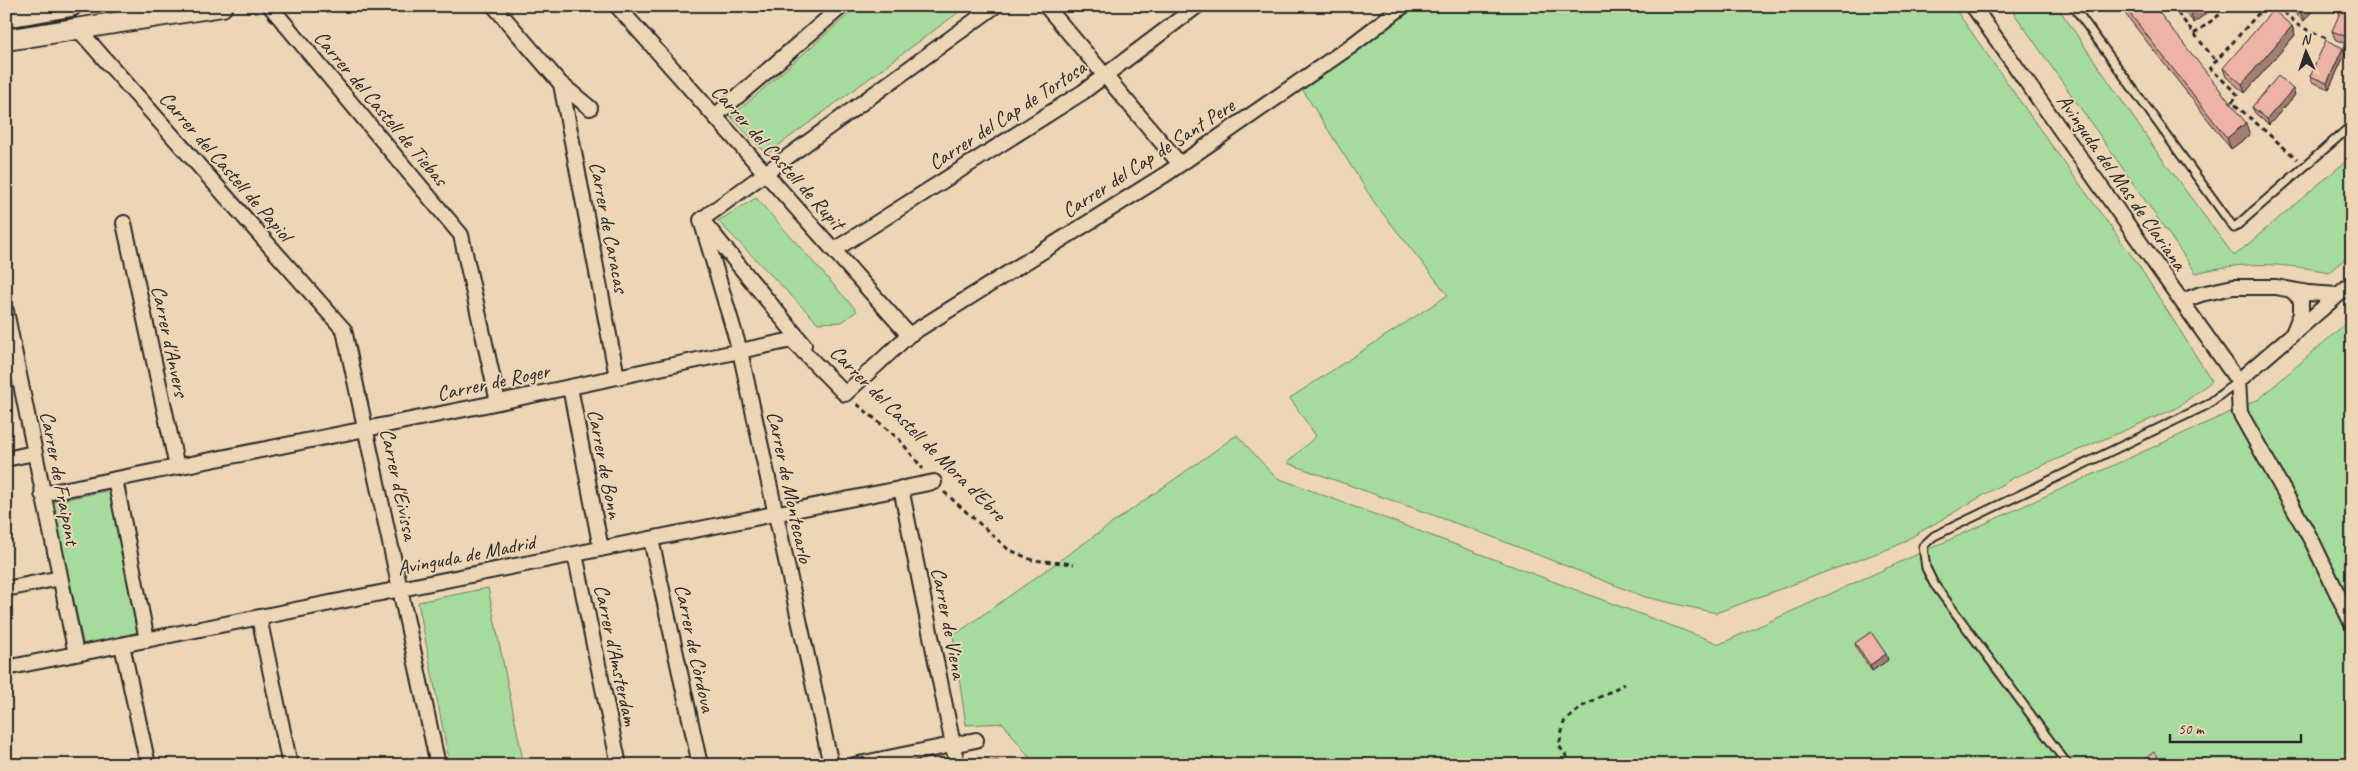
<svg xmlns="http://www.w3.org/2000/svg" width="2358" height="771" font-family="Caveat,sans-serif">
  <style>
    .green { fill: #a6db9e; stroke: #688364 }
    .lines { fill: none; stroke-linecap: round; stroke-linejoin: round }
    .lane-casing { stroke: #2b2b2b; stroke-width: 11 }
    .street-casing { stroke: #2b2b2b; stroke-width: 18 }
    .secondary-casing { stroke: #2b2b2b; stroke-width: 24 }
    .path { stroke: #2b2b2b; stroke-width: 3; stroke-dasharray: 5 4; stroke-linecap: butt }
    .lane { stroke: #ecd6b5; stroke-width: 7 }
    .street { stroke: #ecd6b5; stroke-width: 14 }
    .secondary { stroke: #ecd6b5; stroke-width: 20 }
    .wall { fill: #cc9a90; stroke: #2b2b2b }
    .shaded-wall { fill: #a67d75; stroke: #2b2b2b }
    .building { fill: #edb3a7; stroke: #2b2b2b }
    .labels { text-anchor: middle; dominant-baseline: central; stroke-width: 4; stroke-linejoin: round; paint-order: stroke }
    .street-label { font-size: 21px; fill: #2b2b2b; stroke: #ecd6b5 }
  </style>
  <rect width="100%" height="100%" fill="#ecd6b5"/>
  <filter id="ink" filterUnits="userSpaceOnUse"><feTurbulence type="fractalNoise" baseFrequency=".02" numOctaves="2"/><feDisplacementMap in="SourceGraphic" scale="10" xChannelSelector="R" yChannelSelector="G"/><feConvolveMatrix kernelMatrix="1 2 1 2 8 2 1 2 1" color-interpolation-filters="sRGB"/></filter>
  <g filter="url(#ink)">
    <path class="green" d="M858,6H967L767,154L731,117Z
      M1416,6H1953L2039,128L2137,263L2212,381L2177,408L2013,478L1896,546L1716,613L1645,597L1472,529L1287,463L1316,436L1290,398L1448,295L1376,205L1302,89Z
      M2009,6H2057L2157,152L2234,256L2352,156V253L2329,272C2281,263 2243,261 2196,273Z
      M756,198L857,311L842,322L818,323L718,221Z
      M2352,318V765H1035L1003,723L966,725L953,636L1237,435L1275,477L1720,644L2259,399Z
      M110,490L137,632L84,646L52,502Z
      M488,588L524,765H450L418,602Z"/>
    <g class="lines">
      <defs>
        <path id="lane" d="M2073,6L2234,228L2352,125
          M2068,765L1934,584L1926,568L1923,546L1934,536L2207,405L2238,381"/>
        <path id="street" d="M270,6L461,235L498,402
          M494,6L561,84L590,108
          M617,6L909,335
          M1046,6L1180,164
          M1973,6L2238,381
          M78,29L344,330L438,765
          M561,84L617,377
          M715,116L842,6
          M701,220L740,351L831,765
          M701,220L995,6
          M124,223L177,467
          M705,224L804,345
          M834,250L1083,92L1197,6
          M2291,290L2301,299V314L2294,331
          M2182,301L2201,294L2233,287H2276L2308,293L2338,295
          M6,311L76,654
          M2238,381L2240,413L2313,543L2352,624
          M2238,381L2352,283
          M570,387L601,549
          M6,459L34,453
          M115,479L147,640
          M901,488L957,765
          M42,494L485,405L792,340L845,394L909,335L1166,174L1351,46L1403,6
          M651,539L700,765
          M575,554L619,765
          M6,589L60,578
          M259,617L290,765
          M122,645L148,765
          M6,668L934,482
          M854,765L976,740"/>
        <path id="secondary" d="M6,17L71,6
          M6,40L222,6"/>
      </defs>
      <use href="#lane" class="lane-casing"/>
      <use href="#street" class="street-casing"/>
      <use href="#secondary" class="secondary-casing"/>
      <path class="path" d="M2172,6L2216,61
        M2265,6L2210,68L2238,95L2232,102L2297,159
        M2277,6L2299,26L2326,38
        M2194,34L2231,6
        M857,404L899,439L923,469
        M944,492L1008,549L1032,560L1074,564
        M1573,765L1559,746L1564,722L1583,706L1624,684"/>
      <use href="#lane" class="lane"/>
      <use href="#street" class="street"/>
      <use href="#secondary" class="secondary"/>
    </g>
    <path class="wall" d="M2119,6H2154L2250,135L2231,149Z
      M2180,6H2215L2194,23Z
      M2286,6H2316L2304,21Z
      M2352,6V46L2335,39L2332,31Z
      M2292,26L2295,35L2245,93L2226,77L2223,68Z
      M2343,48L2345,54L2329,89L2312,82L2310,76Z
      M2295,95L2269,125L2255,113L2252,107Z
      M1855,643L1888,660L1872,671L1857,650Z"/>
    <path class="shaded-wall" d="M2201,6H2215L2194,23L2191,15Z
      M2305,6H2316L2304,21L2300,12Z
      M2292,26L2295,35L2245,93L2242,84Z
      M2343,48L2345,54L2329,89L2327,83Z
      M2293,89L2295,95L2269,125L2267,119Z
      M2246,123L2250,135L2231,149L2227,138Z
      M1886,654L1888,660L1872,671L1870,665Z"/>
    <path class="building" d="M2124,6H2154L2246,123L2227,138Z
      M2184,6H2201L2191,15Z
      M2293,6H2305L2300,12Z
      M2343,6H2352V39L2332,31Z
      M2273,10L2292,26L2242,84L2223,68Z
      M2326,40L2343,48L2327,83L2310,76Z
      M2278,76L2293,89L2267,119L2252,107Z
      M1871,632L1886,654L1870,665L1855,643Z
      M2154,752L2163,765H2136Z
      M998,760L999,765H976V764Z"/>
  </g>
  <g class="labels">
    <g class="street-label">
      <text transform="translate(381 108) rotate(50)">Carrer del Castell de Tiebas</text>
      <text transform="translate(1007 115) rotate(-33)">Carrer del Cap de Tortosa</text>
      <text transform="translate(778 157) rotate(48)">Carrer del Castell de Rupit</text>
      <text transform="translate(1148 158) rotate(-33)">Carrer del Cap de Sant Pere</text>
      <text transform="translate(226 166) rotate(49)">Carrer del Castell de Papiol</text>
      <text transform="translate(2122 182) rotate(55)">Avinguda del Mas de Clariana</text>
      <text transform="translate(609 227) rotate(79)">Carrer de Caracas</text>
      <text transform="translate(170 341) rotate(78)">Carrer d'Anvers</text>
      <text transform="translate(493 382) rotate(-12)">Carrer de Roger</text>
      <text transform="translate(918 433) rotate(45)">Carrer del Castell de Mora d'Ebre</text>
      <text transform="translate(605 464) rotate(79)">Carrer de Bonn</text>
      <text transform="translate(60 478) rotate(79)">Carrer de Fraipont</text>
      <text transform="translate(399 484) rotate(78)">Carrer d'Eivissa</text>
      <text transform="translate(790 487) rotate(78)">Carrer de Montecarlo</text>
      <text transform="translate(466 555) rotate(-11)">Avinguda de Madrid</text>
      <text transform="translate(949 623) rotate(79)">Carrer de Viena</text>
      <text transform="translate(695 648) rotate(78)">Carrer de Còrdova</text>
      <text transform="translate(616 655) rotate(78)">Carrer d'Amsterdam</text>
    </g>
  </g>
  <rect width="2358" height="771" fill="none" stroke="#ecd6b5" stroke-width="25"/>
  <rect x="12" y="12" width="2333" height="746" fill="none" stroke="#2b2b2b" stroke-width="2" filter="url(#ink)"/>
  <g transform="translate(2306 52) rotate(357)" stroke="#ecd6b5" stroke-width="4" paint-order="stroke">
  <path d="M0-4L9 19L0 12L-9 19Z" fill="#2b2b2b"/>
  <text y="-8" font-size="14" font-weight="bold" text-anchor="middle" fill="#2b2b2b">N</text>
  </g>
  <path d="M2170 734v8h131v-8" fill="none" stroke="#2b2b2b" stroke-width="2.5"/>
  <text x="2178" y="734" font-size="15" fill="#2b2b2b" stroke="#ecd6b5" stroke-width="4" paint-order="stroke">50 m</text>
</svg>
